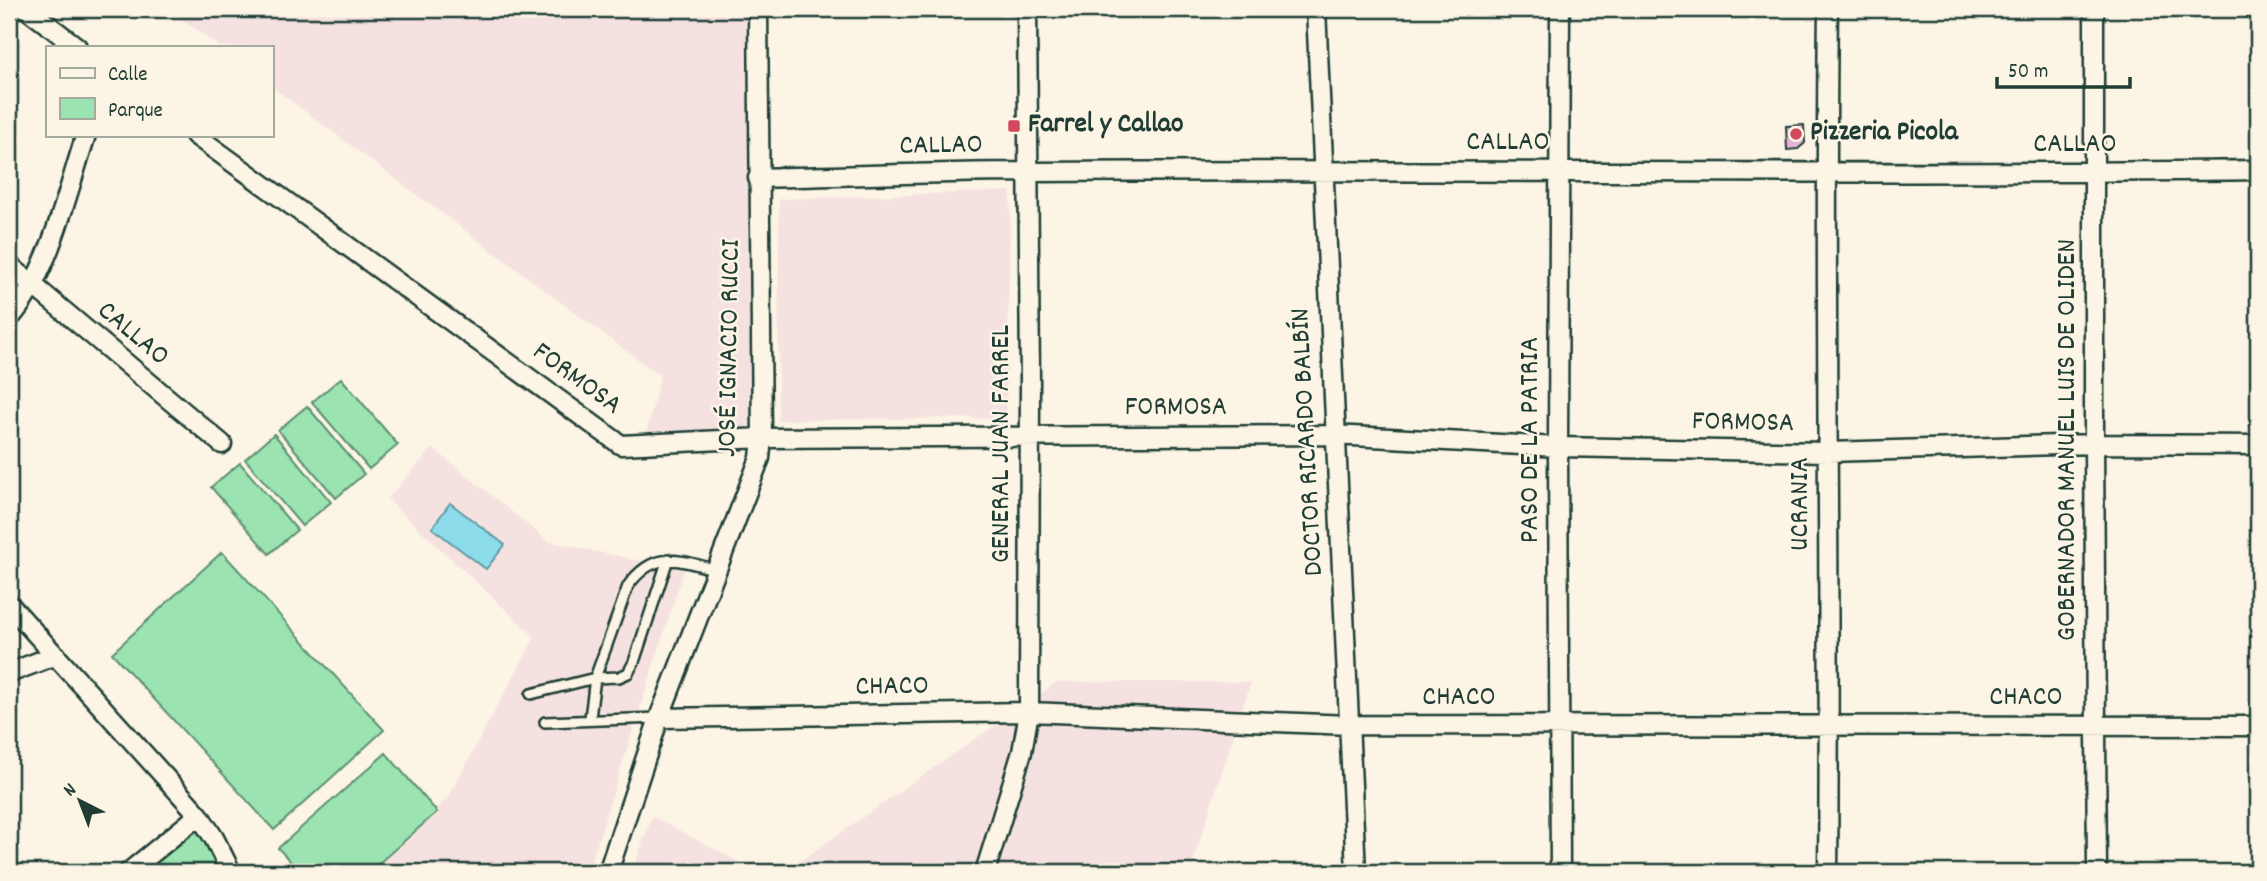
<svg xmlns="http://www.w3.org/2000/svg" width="2267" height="881" font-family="Dekko,sans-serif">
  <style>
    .built { fill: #f5e2e0 }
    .green { fill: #9be3b1; stroke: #5d9072; stroke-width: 2 }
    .water { fill: #8ddcec; stroke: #619ca2; stroke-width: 2 }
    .building { fill: #e4b4d6; stroke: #1f3d34; stroke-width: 2 }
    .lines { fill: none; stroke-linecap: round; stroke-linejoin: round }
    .service-casing { stroke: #1f3d34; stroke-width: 14 }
    .minor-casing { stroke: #1f3d34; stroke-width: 23 }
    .service { stroke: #fcf5e5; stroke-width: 9 }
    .minor { stroke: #fcf5e5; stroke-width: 18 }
    .poi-dot { fill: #d1495b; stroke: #fcf5e5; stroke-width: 2.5 }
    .labels { text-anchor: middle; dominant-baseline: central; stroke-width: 5; stroke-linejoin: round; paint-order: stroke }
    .poi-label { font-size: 28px; font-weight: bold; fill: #1f3d34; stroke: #fcf5e5; text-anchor: start }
    .street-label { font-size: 28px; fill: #1f3d34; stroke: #fcf5e5 }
  </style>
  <rect width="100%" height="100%" fill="#fcf5e5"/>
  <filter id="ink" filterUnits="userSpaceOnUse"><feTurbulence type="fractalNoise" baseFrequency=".0143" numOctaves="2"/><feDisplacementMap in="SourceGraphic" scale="14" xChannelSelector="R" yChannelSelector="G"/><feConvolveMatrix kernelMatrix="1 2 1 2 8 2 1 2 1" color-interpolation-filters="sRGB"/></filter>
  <g filter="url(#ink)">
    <path class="built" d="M168,9H746L751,426L645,439L660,376L271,86V47H220Z
      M1011,191L1006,418L778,420L779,199Z
      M433,448L548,541L684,570L588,872H373L447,799L535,637L387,499Z
      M1057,682H1251L1193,862L1166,872H784Z
      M652,816L758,872H632Z"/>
    <path class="green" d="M341,378L398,445L369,469L312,402Z
      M307,406L364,474L336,498L278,430Z
      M274,434L331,502L302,526L245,459Z
      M240,463L297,530L269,554L211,487Z
      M222,552L384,730L274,830L112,653Z
      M386,753L437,812L369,872H300L278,848Z
      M199,815L231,872H129Z"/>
    <path class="water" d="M450,503L505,545L486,569L432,528Z"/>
    <path class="building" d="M1804,125L1805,143L1798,149L1787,150L1786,126Z"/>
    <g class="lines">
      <defs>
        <path id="service" d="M531,694L595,678L619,677L628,673L634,662L668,559
          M590,718L595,678L628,586C654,549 679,560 717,570
          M545,722L659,718"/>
        <path id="minor" d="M27,9L77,47
          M1316,9L1356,872
          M2094,9V444L2097,872
          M195,135L621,445L762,438L1334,435L1558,447L1829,452L2094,444L2258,445
          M758,178C849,176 939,172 1030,172C1439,169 1849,176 2258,170
          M9,265L222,444
          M9,319C49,275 67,192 86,135
          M9,604L199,815L214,838L231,872
          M9,673L56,655
          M659,718L1029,712L1350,725L2258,726
          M129,872L199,815
          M608,872L659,718L760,458L762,438L758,9
          M985,872L1022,752L1029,712L1030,381L1027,9
          M1560,872L1558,447L1560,9
          M1828,872C1831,584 1824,297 1828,9"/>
      </defs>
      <use href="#service" class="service-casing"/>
      <use href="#minor" class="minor-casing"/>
      <use href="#service" class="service"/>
      <use href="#minor" class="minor"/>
    </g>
  </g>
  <g class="poi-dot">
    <rect x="1007" y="119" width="14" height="14" rx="3.5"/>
    <circle cx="1796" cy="134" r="7"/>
  </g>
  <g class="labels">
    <g class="poi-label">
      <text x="1028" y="126">Farrel y Callao</text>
      <text x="1810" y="134">Pizzeria Picola</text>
    </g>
    <g class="street-label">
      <text x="1508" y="144">CALLAO</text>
      <text x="2075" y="146">CALLAO</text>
      <text transform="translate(941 147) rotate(-1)">CALLAO</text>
      <text transform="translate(132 335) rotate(40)">CALLAO</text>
      <text transform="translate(731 348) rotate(-89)">JOSÉ IGNACIO RUCCI</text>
      <text transform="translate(576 380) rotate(36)">FORMOSA</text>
      <text x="1176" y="409">FORMOSA</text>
      <text transform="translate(1743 424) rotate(1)">FORMOSA</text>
      <text transform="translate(1532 440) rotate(-90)">PASO DE LA PATRIA</text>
      <text transform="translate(2069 440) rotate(-90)">GOBERNADOR MANUEL LUIS DE OLIDEN</text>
      <text transform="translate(1309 442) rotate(-93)">DOCTOR RICARDO BALBÍN</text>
      <text transform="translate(1003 444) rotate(-90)">GENERAL JUAN FARREL</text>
      <text transform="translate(1802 504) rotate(-90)">UCRANIA</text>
      <text transform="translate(892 688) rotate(-1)">CHACO</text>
      <text x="1459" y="699">CHACO</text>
      <text x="2026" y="699">CHACO</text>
    </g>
  </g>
  <rect width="2267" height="881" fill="none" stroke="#fcf5e5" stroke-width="35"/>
  <rect x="18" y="18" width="2232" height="846" fill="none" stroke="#1f3d34" stroke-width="2.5" filter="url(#ink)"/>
  <rect x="46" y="46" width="228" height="91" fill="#fcf5e5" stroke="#a4ab9e" stroke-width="2"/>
  <rect x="60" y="68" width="35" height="10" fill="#fcf5e5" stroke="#a4ab9e" stroke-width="2"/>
  <text x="108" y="80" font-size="21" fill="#1f3d34">Calle</text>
  <rect x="60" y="98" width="35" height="21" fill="#9be3b1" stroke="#a4ab9e" stroke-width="2"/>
  <text x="108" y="116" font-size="21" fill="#1f3d34">Parque</text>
  <g transform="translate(80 801) rotate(318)" stroke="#fcf5e5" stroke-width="5" paint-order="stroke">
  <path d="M0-5L12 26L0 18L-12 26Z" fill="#1f3d34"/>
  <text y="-10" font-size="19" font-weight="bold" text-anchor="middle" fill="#1f3d34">N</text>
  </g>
  <path d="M1997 77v10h133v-10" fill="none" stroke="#1f3d34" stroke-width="3.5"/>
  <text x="2008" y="77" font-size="21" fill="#1f3d34" stroke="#fcf5e5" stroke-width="5" paint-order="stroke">50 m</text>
</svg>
